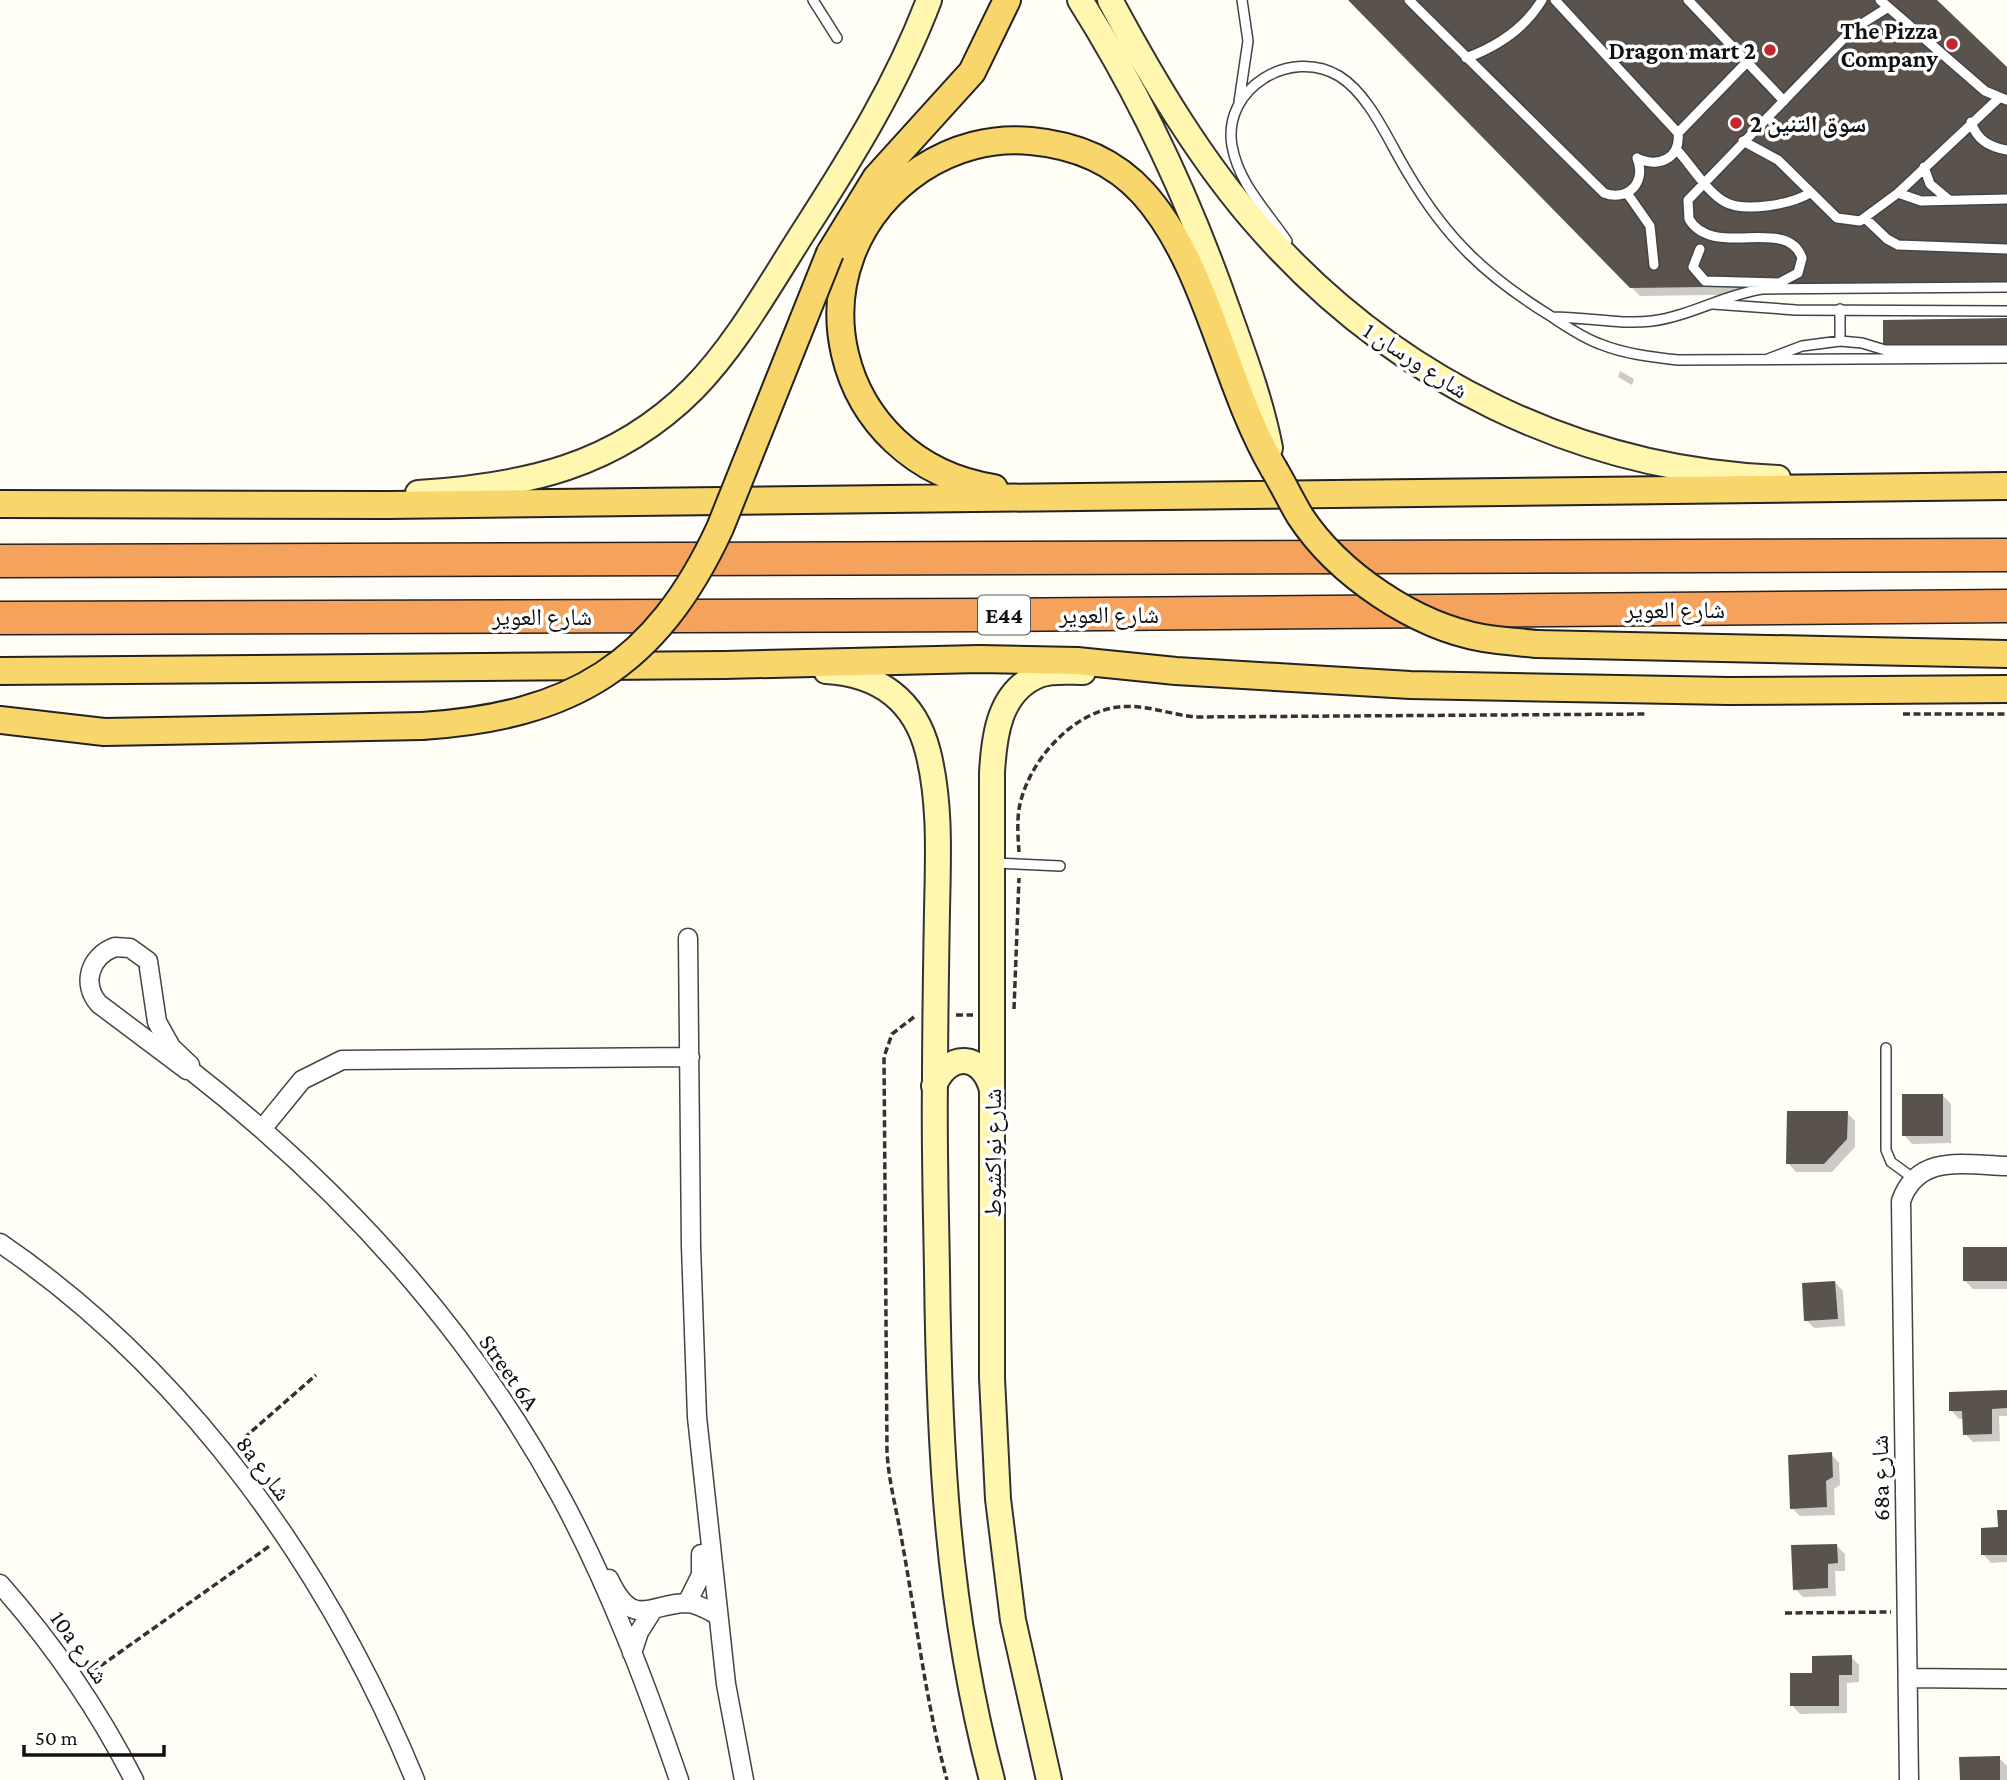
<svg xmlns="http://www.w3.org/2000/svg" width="2007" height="1780" font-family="'Crimson Pro','Noto Naskh Arabic',serif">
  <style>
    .shadow { fill: #0003 }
    .building { fill: #5a524d }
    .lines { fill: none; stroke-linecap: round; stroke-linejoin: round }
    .lane-casing { stroke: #444; stroke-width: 12 }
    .street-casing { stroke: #444; stroke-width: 21 }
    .secondary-casing { stroke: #333; stroke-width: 28 }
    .primary-casing { stroke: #222; stroke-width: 30 }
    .highway-casing { stroke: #222; stroke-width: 35 }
    .path { stroke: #333; stroke-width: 3.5; stroke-dasharray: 7 3.5; stroke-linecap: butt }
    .lane { stroke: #fff; stroke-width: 9 }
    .street { stroke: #fff; stroke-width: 18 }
    .secondary { stroke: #fff6b0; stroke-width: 24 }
    .primary { stroke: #f9d66b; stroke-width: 26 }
    .highway { stroke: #f5a25d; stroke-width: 32 }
    .primary-bridge-casing { stroke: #222; stroke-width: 30; stroke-linecap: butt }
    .primary-bridge { stroke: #f9d66b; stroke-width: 26 }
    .poi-dot { fill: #c4262e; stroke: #fff; stroke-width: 2.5 }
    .labels { text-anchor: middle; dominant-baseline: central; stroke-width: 7; stroke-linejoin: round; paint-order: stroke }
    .shield { fill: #fff; stroke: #585858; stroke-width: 2 }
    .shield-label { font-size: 23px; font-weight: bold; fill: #111 }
    .poi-label { font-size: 24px; font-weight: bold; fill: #111; stroke: #fff; text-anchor: end }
    .street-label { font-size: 24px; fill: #111; stroke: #fff }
  </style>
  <rect width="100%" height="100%" fill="#fffdf5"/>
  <path class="shadow" d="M1351,0H1934L2007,69V291L1640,296Z
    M1620,371L1634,379L1632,385L1618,377Z
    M1942,1095L1951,1104V1143L1912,1144L1904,1135Z
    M1847,1113L1855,1121V1147L1832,1172H1796L1788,1163Z
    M2007,1248V1289H1973L1965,1281Z
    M1835,1282L1843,1291L1845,1326L1814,1328L1806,1320Z
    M2007,1392V1416H1999L2000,1441L1973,1442L1965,1434L1964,1419H1959L1951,1410Z
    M1831,1454L1839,1463L1840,1485L1834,1489L1835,1515L1800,1516L1792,1508Z
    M2007,1512V1562L1991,1563L1983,1554Z
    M1836,1545L1845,1554V1571H1835L1836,1596L1803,1597L1795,1589Z
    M1851,1657L1859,1665V1682L1847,1683V1713L1800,1714L1792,1705Z
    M1999,1758L2007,1766V1780H1961Z"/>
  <path class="building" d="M1348,0H1937L2007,67V283L1630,288Z
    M2007,318V347L1883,349V320Z
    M1902,1094H1943V1136H1902Z
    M1787,1111H1848L1847,1139L1824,1164H1786Z
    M1963,1247H2007V1281H1963Z
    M1835,1281L1838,1319L1804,1321L1802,1283Z
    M2007,1390V1408L1992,1409V1434L1963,1435L1962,1411H1949V1392Z
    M1832,1452L1833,1477L1826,1481L1827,1507L1790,1509L1788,1455Z
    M1997,1510H2007V1555H1981V1528L1998,1527Z
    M1837,1544L1838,1563L1828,1564V1588L1793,1590L1791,1545Z
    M1852,1655V1675H1839V1706H1790V1673H1812V1656Z
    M2000,1756V1780H1960L1959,1757Z"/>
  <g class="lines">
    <defs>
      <path id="lane" d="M813,0L837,38
        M1409,0L1604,193C1628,202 1647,182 1637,158
        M1555,0L1678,133C1681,159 1658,168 1637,158
        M1688,0L1784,101
        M1880,0L1985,91L2007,100
        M1466,58C1496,47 1525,28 1542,0
        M1239,102L1248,41L1242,0
        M1971,122C1977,140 1989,147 2007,150
        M1678,133L1747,62
        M1743,141L1778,160L1837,218L1860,221L1898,193L1999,98
        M1677,150C1691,165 1707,192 1725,202C1745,213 1792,204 1810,193
        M1924,167L1930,184L1949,200
        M1627,193L1650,226L1654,265
        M1898,193L1921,201L2007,199
        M1866,219L1887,239L1898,245L2007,249
        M1287,241C1266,210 1239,184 1232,146C1222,88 1291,47 1339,76C1371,96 1389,143 1409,175C1447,239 1486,276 1549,315C1566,326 1581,337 1600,344C1625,354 1651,357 1678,360L2007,358
        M1700,249L1693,267L1705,281L1779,283L1798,273L1802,258C1787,215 1713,260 1689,219L1688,200L1852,30L1887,8
        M1713,304L1796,310L2007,311
        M1840,309V341
        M1553,317C1586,317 1620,325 1652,321C1690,316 1724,295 1762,289L2007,287
        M1768,359L1802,346L1840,341L1862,343L1885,350H2007
        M995,863L1060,866
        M1886,1048V1150L1891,1162L1913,1178"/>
      <path id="street" d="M688,938L691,1246L697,1417L726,1684L744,1780
        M115,947L130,948L148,961L157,1022L171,1047L190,1065L187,1070L99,1004C81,984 90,956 115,947Z
        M189,1069C339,1186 470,1329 561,1497C609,1586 646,1684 679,1780
        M262,1129L302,1080L342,1060L690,1057
        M0,1243C189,1372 329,1571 415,1780
        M609,1579C633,1630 649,1604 686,1603C697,1603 708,1610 717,1615
        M0,1584C53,1644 98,1709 134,1780
        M687,1603L701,1575V1554
        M632,1653L639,1632L651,1613
        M1908,1678L2007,1679
        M1909,1780L1901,1201C1918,1153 1965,1165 2007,1166"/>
      <path id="secondary" d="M1080,0C1142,98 1190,202 1228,311C1244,356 1261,401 1270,448
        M1110,0C1153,80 1201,162 1262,230C1394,379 1578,470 1778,478
        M418,493C524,486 615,467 693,389C738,343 771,282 806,228C853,155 898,82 929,0
        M826,671C879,674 915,700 928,752C941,804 938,858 937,911C936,968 935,1025 935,1082C934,1145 936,1208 937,1271C939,1446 947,1610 992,1780
        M934,1086C948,1051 983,1053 992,1090
        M1049,1780L1013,1620L998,1499L992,1378V773C994,736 999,691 1039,675C1052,670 1070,672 1083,672"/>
      <path id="primary" d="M830,253L876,178L972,72L1007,0
        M994,488C832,463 783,262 921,169C953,148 992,137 1031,141C1075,145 1113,160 1143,193C1208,265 1224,385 1274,469
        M0,504L389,505L2007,486
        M1537,644L2007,654
        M0,671L725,665L979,659L1077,661L1176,671L1410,685L1729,691L2007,689
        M0,720L104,732L422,726"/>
      <path id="highway" d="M0,561L2007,555
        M0,618L997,615L2007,606"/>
    </defs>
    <use href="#lane" class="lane-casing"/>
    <use href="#street" class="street-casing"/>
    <use href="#secondary" class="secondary-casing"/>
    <use href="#primary" class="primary-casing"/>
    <use href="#highway" class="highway-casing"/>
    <path class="path" d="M1903,714H2007
      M1019,852C1018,838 1017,823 1019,809C1027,763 1071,712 1119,707C1144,704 1169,714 1194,717L1647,714
      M1014,1009L1019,878
      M956,1015H973
      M914,1017L892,1034L884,1057L887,1452C889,1485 898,1515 903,1547C917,1625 926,1703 947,1780
      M236,1445L316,1375
      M1785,1613L1891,1612
      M92,1672L271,1545"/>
    <use href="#lane" class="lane"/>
    <use href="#street" class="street"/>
    <use href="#secondary" class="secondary"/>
    <use href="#primary" class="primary"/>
    <use href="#highway" class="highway"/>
    <defs>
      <path id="primary-bridge" d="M1274,469C1283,484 1291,501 1300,516C1338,574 1415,626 1483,638C1501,641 1519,642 1537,644
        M422,726C572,716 656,666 720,528L830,253"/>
    </defs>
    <use href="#primary-bridge" class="primary-bridge-casing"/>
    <use href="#primary-bridge" class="primary-bridge"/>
  </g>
  <g class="poi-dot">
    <circle cx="1952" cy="44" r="7"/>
    <circle cx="1770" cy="50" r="7"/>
    <circle cx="1736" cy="123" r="7"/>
  </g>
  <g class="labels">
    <rect class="shield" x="978" y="595.5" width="52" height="39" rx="5"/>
    <g class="shield-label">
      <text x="1004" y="615">E44</text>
    </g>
    <g class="poi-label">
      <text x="1938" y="30">The Pizza<tspan x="1938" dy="28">Company</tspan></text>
      <text x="1756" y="50">Dragon mart 2</text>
      <text x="1750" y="123" text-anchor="start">سوق التنين 2</text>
    </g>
    <g class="street-label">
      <text transform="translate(1416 360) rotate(33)">شارع ورسان 1</text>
      <text x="1675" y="609">شارع العوير</text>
      <text x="1109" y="614">شارع العوير</text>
      <text x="542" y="616">شارع العوير</text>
      <text transform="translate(992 1153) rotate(-90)">شارع نواكشوط</text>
      <text transform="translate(510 1372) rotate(55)">Street 6A</text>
      <text transform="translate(264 1468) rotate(53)">8a شارع</text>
      <text transform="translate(1880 1478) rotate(-91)">68a شارع</text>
      <text transform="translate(80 1647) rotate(55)">10a شارع</text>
    </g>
  </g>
  <path d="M24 1745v10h140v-10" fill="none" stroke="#111111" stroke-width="3.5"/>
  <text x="35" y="1745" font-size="21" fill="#111111" stroke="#ffffff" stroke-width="5" paint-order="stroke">50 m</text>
</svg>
